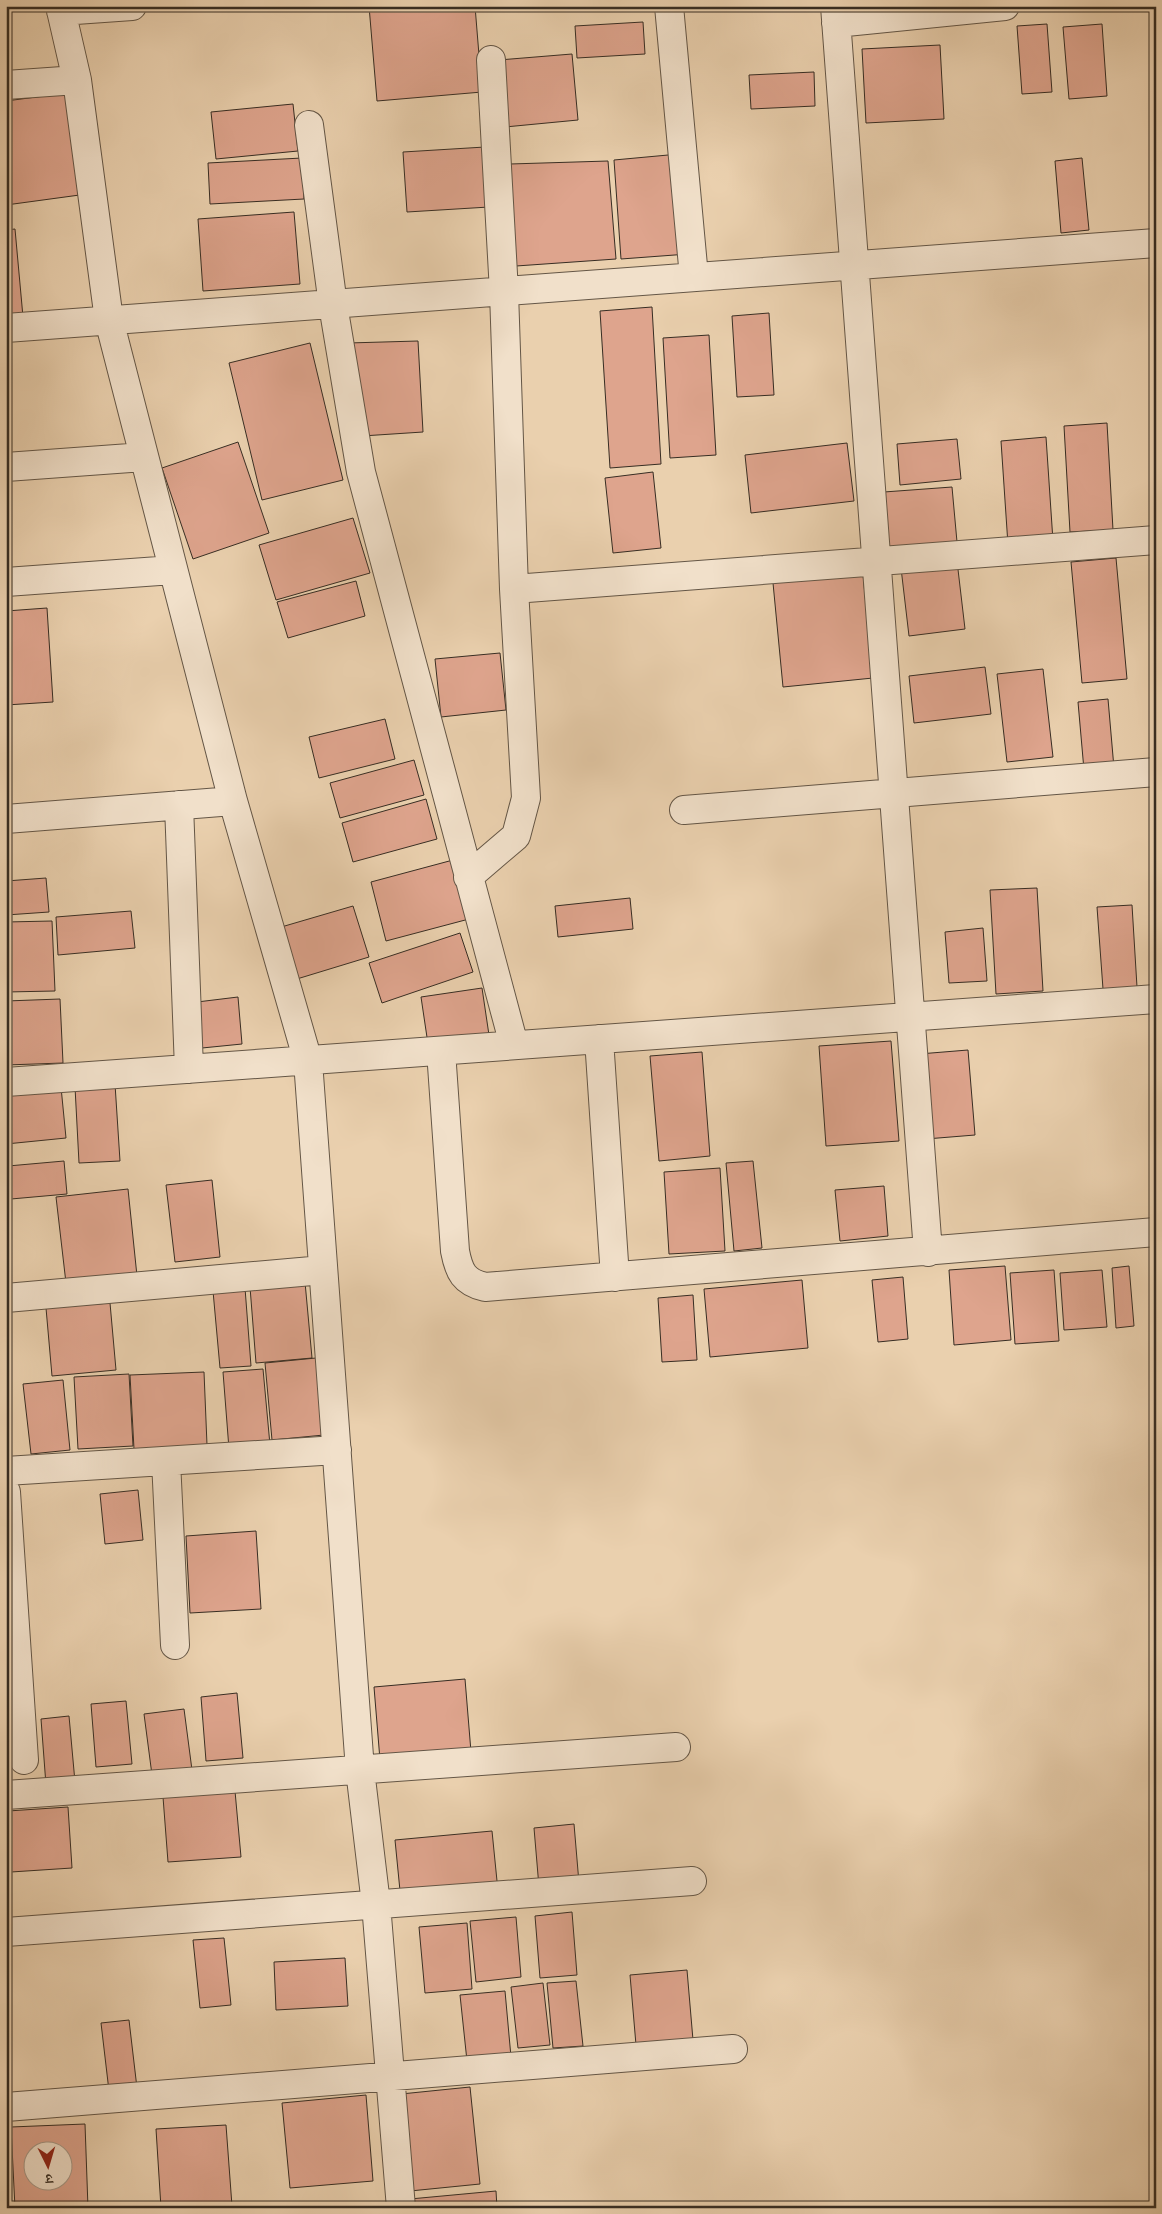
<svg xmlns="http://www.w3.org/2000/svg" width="1162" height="2214" font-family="'Sorts Mill Goudy','Noto Serif Devanagari',serif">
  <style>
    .building { fill: #dea48d; stroke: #372d23; fill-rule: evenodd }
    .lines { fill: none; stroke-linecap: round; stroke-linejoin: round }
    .minor-casing { stroke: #645646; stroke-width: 30 }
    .minor { stroke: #f1e0ca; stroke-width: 28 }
  </style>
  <rect width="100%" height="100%" fill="#ead0ae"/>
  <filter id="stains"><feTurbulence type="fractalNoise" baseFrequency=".004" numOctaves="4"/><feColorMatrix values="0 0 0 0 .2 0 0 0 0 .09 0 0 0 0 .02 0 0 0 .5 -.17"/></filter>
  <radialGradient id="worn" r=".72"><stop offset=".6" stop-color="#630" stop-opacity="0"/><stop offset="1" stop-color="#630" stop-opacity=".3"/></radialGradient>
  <path class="building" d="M369,6H475L482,92L377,101Z
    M643,22L645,54L577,58L575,26Z
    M1047,24L1052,92L1022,94L1017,26Z
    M1102,24L1107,96L1069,99L1063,27Z
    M940,45L944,119L866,123L862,49Z
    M572,54L578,120L505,127L499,60Z
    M814,72L815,106L751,109L749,75Z
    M74,92L87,194L6,205V101Z
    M293,104L298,151L216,159L211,112Z
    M485,147L489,207L407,212L403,152Z
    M679,154L688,254L621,259L614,160Z
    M302,158L304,199L210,204L208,163Z
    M1082,158L1089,230L1061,233L1055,161Z
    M608,161L616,259L516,266L510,164Z
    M294,212L300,284L203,291L198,219Z
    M15,229L23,317L6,319V230Z
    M652,307L661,464L610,468L600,311Z
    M769,313L774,395L737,397L732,316Z
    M709,335L716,455L670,458L663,338Z
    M418,341L423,432L362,436L348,343Z
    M310,343L343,480L262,500L229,363Z
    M1107,423L1113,530L1070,532L1064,426Z
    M1151,431H1156V477Z
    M1046,437L1053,541L1008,545L1001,441Z
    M957,439L961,479L900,485L897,444Z
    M238,442L269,533L193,559L162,468Z
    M847,443L854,501L751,513L745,455Z
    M653,472L661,548L613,553L605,478Z
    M952,487L957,542L888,547L884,492Z
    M353,518L370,573L276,600L259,545Z
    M1116,558L1127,679L1082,683L1071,562Z
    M957,561L965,629L909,636L901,568Z
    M863,574L873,678L783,687L773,583Z
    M356,581L365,616L288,638L277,602Z
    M47,608L53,702L6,705V611Z
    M500,653L506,710L441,717L435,659Z
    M985,667L991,714L914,723L909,676Z
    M1043,669L1053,757L1007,762L997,674Z
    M1108,699L1114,768L1084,770L1078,702Z
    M385,719L395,759L319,778L309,737Z
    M414,760L424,795L340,818L330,783Z
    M426,799L437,839L353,862L342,823Z
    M453,860L469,919L386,941L371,882Z
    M46,878L49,912L6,915V881Z
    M1037,888L1043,991L996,994L990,890Z
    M630,898L633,929L558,937L555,906Z
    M1132,905L1137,987L1103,989L1097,907Z
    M353,906L369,957L287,982L271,930Z
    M131,911L135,948L58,955L56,917Z
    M52,921L55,991L6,992V922Z
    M983,928L987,981L949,983L945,932Z
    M460,933L473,972L382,1003L369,963Z
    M482,988L489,1035L428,1044L421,997Z
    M238,997L242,1044L202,1048L197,1002Z
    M60,999L63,1063L6,1065V1001Z
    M891,1041L899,1141L826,1146L819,1046Z
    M968,1050L975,1135L926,1139L919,1054Z
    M702,1052L710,1156L659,1161L650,1056Z
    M115,1084L120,1161L79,1163L75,1087Z
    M61,1087L66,1138L6,1144V1093Z
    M64,1161L67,1194L11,1199L8,1166Z
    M753,1161L762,1248L734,1251L726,1163Z
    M720,1168L725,1251L669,1254L664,1172Z
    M212,1180L220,1257L175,1262L166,1185Z
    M884,1186L888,1236L840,1241L835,1190Z
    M128,1189L137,1276L66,1283L56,1197Z
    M1005,1266L1011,1340L954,1345L949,1270Z
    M1129,1266L1134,1326L1116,1328L1112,1268Z
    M1054,1270L1059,1341L1015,1344L1010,1273Z
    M1102,1270L1107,1327L1064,1330L1060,1273Z
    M903,1277L908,1339L878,1342L872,1280Z
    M802,1280L808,1348L710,1357L704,1289Z
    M305,1282L312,1358L256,1363L250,1287Z
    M245,1288L251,1366L220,1368L213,1291Z
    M693,1295L697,1360L662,1362L658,1298Z
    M110,1303L116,1370L52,1376L46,1308Z
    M316,1358L324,1435L272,1440L265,1363Z
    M263,1369L270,1445L229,1449L223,1372Z
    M204,1372L207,1445L134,1449L130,1375Z
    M129,1374L133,1446L78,1449L74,1377Z
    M63,1380L70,1450L31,1454L23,1384Z
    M138,1490L143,1540L105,1544L100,1494Z
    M256,1531L261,1609L190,1613L186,1536Z
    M465,1679L471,1752L380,1760L374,1687Z
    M237,1693L243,1758L206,1761L201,1697Z
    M126,1701L132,1764L96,1767L91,1704Z
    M184,1709L192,1770L152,1775L144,1714Z
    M6,1716L10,1780L6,1781Z
    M69,1716L75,1782L46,1785L41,1719Z
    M235,1791L241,1857L168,1862L163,1797Z
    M68,1807L72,1868L11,1872L8,1811Z
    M574,1824L579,1883L539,1887L534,1828Z
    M492,1831L498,1891L401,1901L395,1840Z
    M6,1880H9L11,1932H6Z
    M572,1912L577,1975L540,1978L535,1916Z
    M516,1917L521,1977L476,1982L470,1921Z
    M467,1923L472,1989L425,1993L419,1927Z
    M224,1938L231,2005L200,2008L193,1940Z
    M345,1958L348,2006L276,2010L274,1962Z
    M687,1970L693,2040L636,2045L630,1975Z
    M576,1981L583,2046L553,2048L547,1983Z
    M543,1983L550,2045L518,2048L511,1987Z
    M505,1991L511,2057L467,2061L460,1995Z
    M129,2020L137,2088L109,2091L101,2023Z
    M470,2087L480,2184L410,2191L401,2094Z
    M366,2095L373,2181L290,2188L282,2103Z
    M85,2124L88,2208H15L11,2127ZM32,2152H62V2182H32Z
    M226,2125L232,2206L161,2208L156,2129Z
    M496,2191L497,2208H411L410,2199Z"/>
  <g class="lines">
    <defs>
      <path id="minor" d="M60,6L77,80L109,320L233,801L308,1061L360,1770L376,1904L401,2208
        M669,6L694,277
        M835,6L928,1252
        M61,11L132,6
        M836,23L1005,6
        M6,85L77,80
        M309,125L333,305L361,472L514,1045
        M6,328L1156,243
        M6,467L144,457
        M6,582L173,570
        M514,589L1156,540
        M179,805L189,1069
        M684,810L1156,772
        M6,819L233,801
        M468,877L516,836L526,798L514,589L504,292L491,60
        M599,1039L615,1277
        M441,1051L455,1251C459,1272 464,1282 485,1287L1156,1232
        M6,1082L1156,999
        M6,1298L323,1270
        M166,1461L175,1645
        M6,1471L337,1450
        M6,1492L24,1760
        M6,1795L676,1747
        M6,1932L692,1881
        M6,2107L733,2049"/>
    </defs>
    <use href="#minor" class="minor-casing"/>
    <use href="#minor" class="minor"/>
  </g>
  <rect width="1162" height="2214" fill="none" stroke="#ead0ae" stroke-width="25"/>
  <rect x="8" y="8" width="1147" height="2199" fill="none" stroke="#372d23" stroke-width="2.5"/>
  <rect x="12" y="12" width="1137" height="2189" fill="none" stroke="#372d23"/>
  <g transform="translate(48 2166) rotate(175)"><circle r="24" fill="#f1e0ca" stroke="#a79887"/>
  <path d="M0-4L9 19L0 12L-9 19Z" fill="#8f2418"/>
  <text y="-8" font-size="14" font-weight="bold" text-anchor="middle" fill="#372d23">उ</text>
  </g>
  <rect width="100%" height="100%" filter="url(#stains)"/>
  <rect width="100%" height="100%" fill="url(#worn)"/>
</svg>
